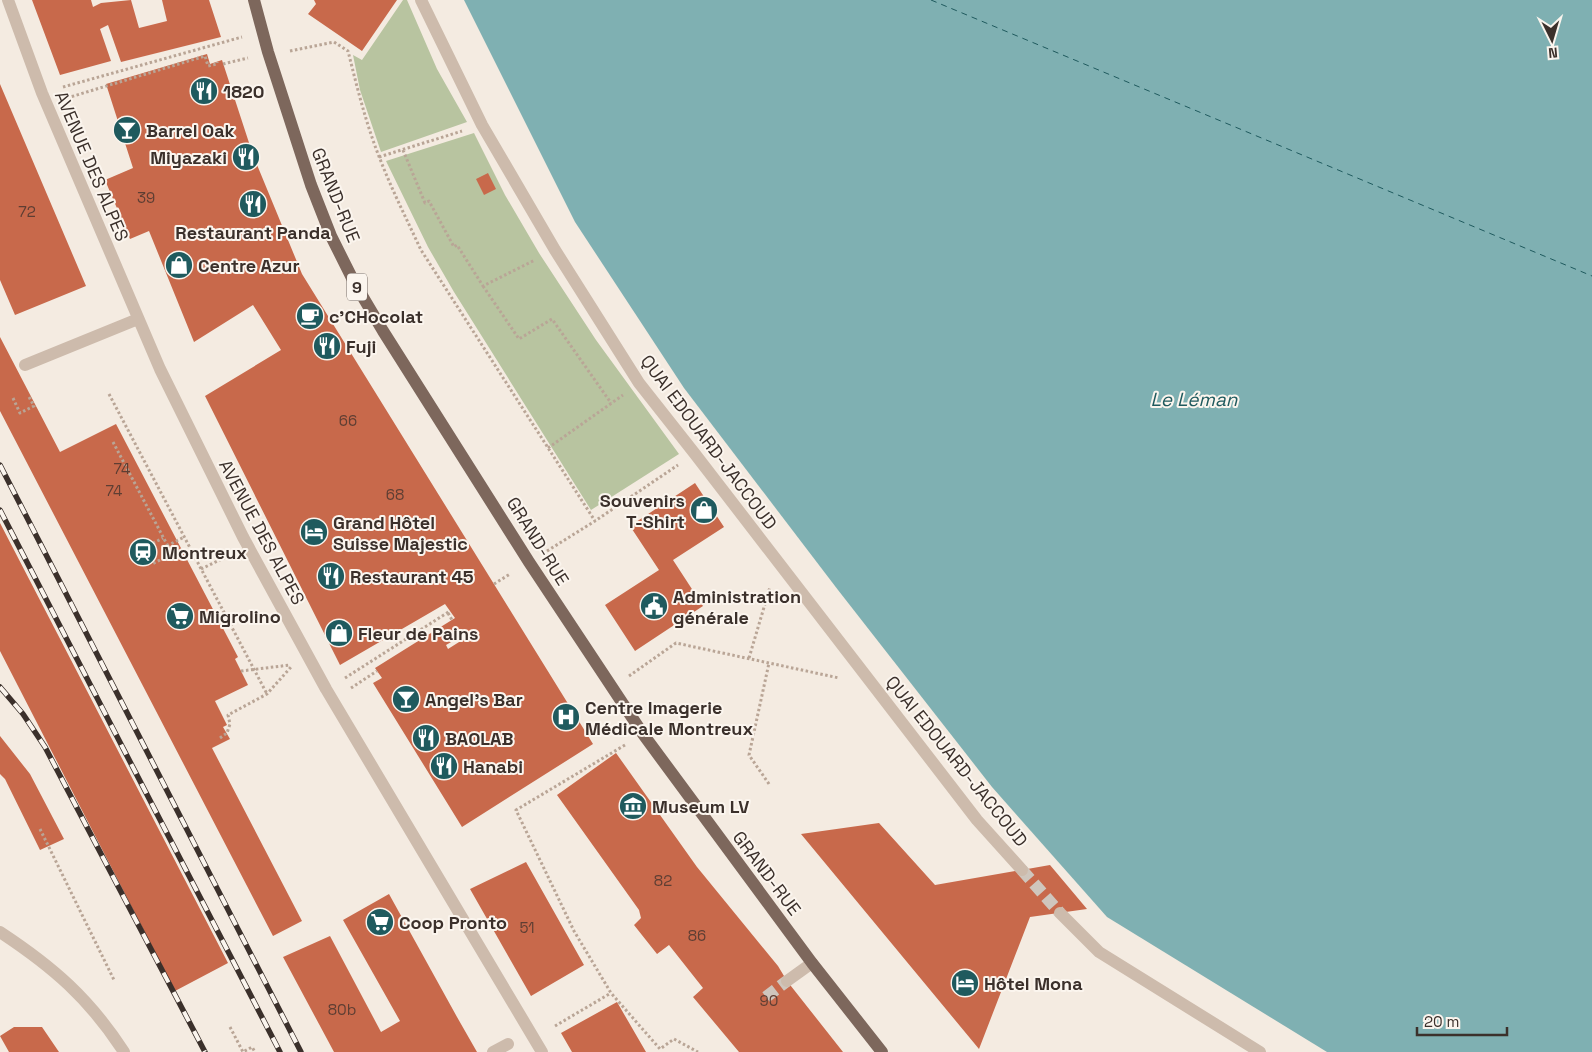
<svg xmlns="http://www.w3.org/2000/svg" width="1592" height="1052" font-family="'Space Grotesk',sans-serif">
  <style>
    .green { fill: #b8c4a0 }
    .water { fill: #7fb0b2 }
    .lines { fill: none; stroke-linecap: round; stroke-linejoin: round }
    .ferry { stroke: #1f5a5e; stroke-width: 1; stroke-dasharray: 6 5; stroke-linecap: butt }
    .building { fill: #c8694b; fill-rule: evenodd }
    .minor-tunnel { stroke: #cfc6bd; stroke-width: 12; stroke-dasharray: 12 6; stroke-linecap: butt }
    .path { stroke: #b9a596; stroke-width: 3; stroke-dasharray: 2.5 2.5; stroke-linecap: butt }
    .minor { stroke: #cdbbac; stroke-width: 12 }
    .major { stroke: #7d675c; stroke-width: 12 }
    .rail-casing { stroke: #3b302b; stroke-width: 5.5 }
    .rail { stroke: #fbf5ee; stroke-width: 4; stroke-dasharray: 11; stroke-linecap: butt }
    .labels { text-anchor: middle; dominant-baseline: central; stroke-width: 4; stroke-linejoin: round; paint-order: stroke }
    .number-label { font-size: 15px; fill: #5e3e33 }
    .shield { fill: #fbf5ee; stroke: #756b66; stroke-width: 1 }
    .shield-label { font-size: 16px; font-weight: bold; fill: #3b302b }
    .poi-label { font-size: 18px; font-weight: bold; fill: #3b302b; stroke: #fbf5ee; text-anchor: start }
    .street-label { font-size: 18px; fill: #3b302b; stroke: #fbf5ee }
    .water-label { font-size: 19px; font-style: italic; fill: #1f5a5e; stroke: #fbf5ee }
  </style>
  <rect width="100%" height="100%" fill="#f4ebe1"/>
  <path class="green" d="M403,0H407L437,69L467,122L381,152L360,90L353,55L362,60Z
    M474,133L505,195L539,253L596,340L679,454L591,510L454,292L428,247L386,161Z"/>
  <path class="water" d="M464,0H1592V1052H1327L1107,917L992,787L838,590L684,388L575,222Z"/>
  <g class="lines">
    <path class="ferry" d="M931,0L1592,276"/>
  </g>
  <path class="building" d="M32,0H91L93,7L101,3L131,0L139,28L167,21L162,0H209L221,37L121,62L108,25L100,29L111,61L60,75Z
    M314,0H397L362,51L308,14L316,4Z
    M207,54L210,64L222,60L253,155L302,274L593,744L462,827L373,683L382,678L375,668L455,618L445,604L340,665L205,396L281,350L253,305L194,342L149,231L130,239L105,180L133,168L106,84ZM465,634L467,637L448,649L446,645Z
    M0,84L86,286L15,315L0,280Z
    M488,173L496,189L484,195L476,179Z
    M0,337L60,452L116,424L238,657L235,659L248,685L215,701L227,725L223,727L230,739L212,748L302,921L273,936L0,411Z
    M695,483L724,527L673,560L703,606L635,651L605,605L659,570L630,526Z
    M0,523L228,963L175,991L0,651Z
    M0,736L30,774L64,839L40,850L5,779L0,774Z
    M616,753L697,867L778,966L787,981L843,1052H739L693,997L703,988L669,945L657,954L634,925L641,918L639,910L557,795Z
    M879,823L935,885L1050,865L1087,909L1030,917L979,1049L801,834Z
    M526,862L584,965L531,996L470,889Z
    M389,894L457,1017L477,1052H334L283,957L330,936L381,1032L400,1021L343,920Z
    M617,1002L646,1052H572L561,1033Z
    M14,1027H42L59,1052H9L0,1036Z"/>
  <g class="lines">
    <path class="minor-tunnel" d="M1022,870L1060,913
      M766,997L787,981"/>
    <path class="path" d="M290,51L334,42L348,51C357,87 366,124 380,159C392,190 407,220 421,250L595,521
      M223,64L248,58
      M63,87L242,37
      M67,98L205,56L208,66L217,64V62
      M403,150L425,203L429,201L454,247L457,245L483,286L535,260
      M379,157L462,131
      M483,286L519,339L552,319L611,403
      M109,394L267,694
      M13,398L20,413L34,406L28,395
      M113,442L172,554L152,564
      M548,448L623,395
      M167,546L184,537
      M144,548L163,538
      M547,551L595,521L678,465
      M201,569L230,555
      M494,584L510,574
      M448,613L452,620
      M749,658L770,587
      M241,671L290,665
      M629,676L676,643L839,678
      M345,678L450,611
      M351,688L377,671
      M220,738L227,733L230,724L228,715L267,694L291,667
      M625,745L516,810L574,931L611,993L660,1049L674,1039L698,1052
      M769,784L749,755L769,663
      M40,829L114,980
      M555,1026L611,993
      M230,1027L243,1052L252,1047L255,1052"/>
    <path class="minor" d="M8,0L42,93L160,369L243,537L326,689L542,1052
      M421,0L482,125L555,250L639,383L695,454L977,820L1022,870
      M25,365L138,319
      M1060,913L1099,952L1260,1052
      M0,932C53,967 89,998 124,1052
      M787,981L812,963
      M493,1052L508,1044"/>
    <path class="major" d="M254,0L268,52L311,185L331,236L354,282L383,331L529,562L643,734L812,963L882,1052"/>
    <defs>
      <path id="rail" d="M0,465L301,1052
        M0,510L280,1052
        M0,687L23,714L45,747L205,1052"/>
    </defs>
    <use href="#rail" class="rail-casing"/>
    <use href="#rail" class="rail"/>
  </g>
  <defs>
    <symbol id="restaurant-disc" viewBox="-11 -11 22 22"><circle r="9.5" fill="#1f5a5e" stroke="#fbf5ee"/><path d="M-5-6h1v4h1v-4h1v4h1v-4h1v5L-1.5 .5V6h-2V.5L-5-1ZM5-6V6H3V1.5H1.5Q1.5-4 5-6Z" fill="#fff"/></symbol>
    <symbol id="bar-disc" viewBox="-11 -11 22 22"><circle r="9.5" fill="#1f5a5e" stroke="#fbf5ee"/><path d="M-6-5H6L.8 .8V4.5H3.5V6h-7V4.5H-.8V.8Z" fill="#fff"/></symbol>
    <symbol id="shop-disc" viewBox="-11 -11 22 22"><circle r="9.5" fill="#1f5a5e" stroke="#fbf5ee"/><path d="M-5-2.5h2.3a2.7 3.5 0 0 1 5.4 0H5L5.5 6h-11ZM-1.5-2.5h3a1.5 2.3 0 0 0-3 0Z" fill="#fff"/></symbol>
    <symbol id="cafe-disc" viewBox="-11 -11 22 22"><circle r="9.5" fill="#1f5a5e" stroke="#fbf5ee"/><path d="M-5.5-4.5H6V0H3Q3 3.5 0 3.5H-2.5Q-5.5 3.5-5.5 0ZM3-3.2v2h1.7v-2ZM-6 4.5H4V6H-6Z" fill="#fff"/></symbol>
    <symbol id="hotel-disc" viewBox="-11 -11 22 22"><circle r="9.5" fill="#1f5a5e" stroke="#fbf5ee"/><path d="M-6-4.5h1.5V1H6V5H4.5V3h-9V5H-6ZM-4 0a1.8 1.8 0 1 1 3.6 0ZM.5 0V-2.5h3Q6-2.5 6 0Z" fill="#fff"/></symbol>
    <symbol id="station-disc" viewBox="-11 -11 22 22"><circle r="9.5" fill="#1f5a5e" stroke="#fbf5ee"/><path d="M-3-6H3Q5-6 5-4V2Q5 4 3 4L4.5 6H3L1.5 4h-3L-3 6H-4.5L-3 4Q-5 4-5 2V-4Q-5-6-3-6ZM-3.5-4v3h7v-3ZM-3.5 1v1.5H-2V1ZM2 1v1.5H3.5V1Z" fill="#fff"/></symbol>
    <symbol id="civic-disc" viewBox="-11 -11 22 22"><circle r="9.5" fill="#1f5a5e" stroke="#fbf5ee"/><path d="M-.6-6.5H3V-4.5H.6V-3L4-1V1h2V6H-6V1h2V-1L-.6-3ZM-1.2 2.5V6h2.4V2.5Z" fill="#fff"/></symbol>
    <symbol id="supermarket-disc" viewBox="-11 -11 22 22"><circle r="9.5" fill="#1f5a5e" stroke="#fbf5ee"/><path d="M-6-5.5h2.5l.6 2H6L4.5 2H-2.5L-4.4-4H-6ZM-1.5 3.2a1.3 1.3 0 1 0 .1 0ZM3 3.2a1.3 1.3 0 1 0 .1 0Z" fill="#fff"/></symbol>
    <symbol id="hospital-disc" viewBox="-11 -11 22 22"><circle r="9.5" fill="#1f5a5e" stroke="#fbf5ee"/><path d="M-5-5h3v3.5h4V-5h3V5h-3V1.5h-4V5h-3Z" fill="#fff"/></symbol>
    <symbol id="museum-disc" viewBox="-11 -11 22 22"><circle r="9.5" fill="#1f5a5e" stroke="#fbf5ee"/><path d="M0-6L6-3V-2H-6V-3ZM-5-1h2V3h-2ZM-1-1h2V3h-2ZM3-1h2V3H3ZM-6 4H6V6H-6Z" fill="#fff"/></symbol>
  </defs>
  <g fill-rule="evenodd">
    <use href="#restaurant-disc" x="188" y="75" width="32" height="32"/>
    <use href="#bar-disc" x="111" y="114" width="32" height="32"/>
    <use href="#restaurant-disc" x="230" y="141" width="32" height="32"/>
    <use href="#restaurant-disc" x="237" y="188" width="32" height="32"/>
    <use href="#shop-disc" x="163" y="249" width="32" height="32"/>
    <use href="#cafe-disc" x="294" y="300" width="32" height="32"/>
    <use href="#restaurant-disc" x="311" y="330" width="32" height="32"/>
    <use href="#shop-disc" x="688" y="494" width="32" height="32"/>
    <use href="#hotel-disc" x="298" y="516" width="32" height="32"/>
    <use href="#station-disc" x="127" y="536" width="32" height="32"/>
    <use href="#restaurant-disc" x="315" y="560" width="32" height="32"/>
    <use href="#civic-disc" x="638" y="590" width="32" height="32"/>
    <use href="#supermarket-disc" x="164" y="600" width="32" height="32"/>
    <use href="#shop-disc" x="323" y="617" width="32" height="32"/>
    <use href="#bar-disc" x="390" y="683" width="32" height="32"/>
    <use href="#hospital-disc" x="550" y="701" width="32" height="32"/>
    <use href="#restaurant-disc" x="410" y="722" width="32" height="32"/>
    <use href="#restaurant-disc" x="428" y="750" width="32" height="32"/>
    <use href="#museum-disc" x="617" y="790" width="32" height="32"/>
    <use href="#supermarket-disc" x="364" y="906" width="32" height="32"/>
    <use href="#hotel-disc" x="949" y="967" width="32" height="32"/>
  </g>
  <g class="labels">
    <g class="number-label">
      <text x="146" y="197">39</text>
      <text x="27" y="211">72</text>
      <text x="348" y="420">66</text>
      <text x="122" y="468">74</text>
      <text x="114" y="490">74</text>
      <text x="395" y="494">68</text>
      <text x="663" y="880">82</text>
      <text x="527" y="927">51</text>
      <text x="697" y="935">86</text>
      <text x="769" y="1000">90</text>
      <text x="342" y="1009">80b</text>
    </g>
    <rect class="shield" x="347" y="273.5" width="20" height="27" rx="4"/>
    <g class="shield-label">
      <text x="357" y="287">9</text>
    </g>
    <g class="poi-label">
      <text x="223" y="91">1820</text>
      <text x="146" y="130">Barrel Oak</text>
      <text x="227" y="157" text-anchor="end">Miyazaki</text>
      <text x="253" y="232" text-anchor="middle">Restaurant Panda</text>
      <text x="198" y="265">Centre Azur</text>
      <text x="329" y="316">c'CHocolat</text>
      <text x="346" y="346">Fuji</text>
      <text x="685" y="500" text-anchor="end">Souvenirs<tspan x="685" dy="21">T-Shirt</tspan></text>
      <text x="333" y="522">Grand Hôtel<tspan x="333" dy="21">Suisse Majestic</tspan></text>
      <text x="162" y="552">Montreux</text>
      <text x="350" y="576">Restaurant 45</text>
      <text x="673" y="596">Administration<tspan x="673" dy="21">générale</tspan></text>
      <text x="199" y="616">Migrolino</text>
      <text x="358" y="633">Fleur de Pains</text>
      <text x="425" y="699">Angel's Bar</text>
      <text x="585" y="707">Centre Imagerie<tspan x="585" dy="21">Médicale Montreux</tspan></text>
      <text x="445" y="738">BAOLAB</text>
      <text x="463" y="766">Hanabi</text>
      <text x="652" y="806">Museum LV</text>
      <text x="399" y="922">Coop Pronto</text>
      <text x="984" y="983">Hôtel Mona</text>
    </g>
    <g class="street-label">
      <text transform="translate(92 166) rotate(67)">AVENUE DES ALPES</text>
      <text transform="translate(336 195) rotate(68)">GRAND-RUE</text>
      <text transform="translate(709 442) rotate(53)">QUAI EDOUARD-JACCOUD</text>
      <text transform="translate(262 532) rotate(62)">AVENUE DES ALPES</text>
      <text transform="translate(538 541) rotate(58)">GRAND-RUE</text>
      <text transform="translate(957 761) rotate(51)">QUAI EDOUARD-JACCOUD</text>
      <text transform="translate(767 873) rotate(53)">GRAND-RUE</text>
    </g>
    <g class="water-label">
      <text x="1194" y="399">Le Léman</text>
    </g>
  </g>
  <g transform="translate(1552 40) rotate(175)" stroke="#fbf5ee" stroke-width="4" paint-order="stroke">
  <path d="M0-4L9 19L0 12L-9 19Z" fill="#3b302b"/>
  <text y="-8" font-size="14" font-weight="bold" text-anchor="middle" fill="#3b302b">N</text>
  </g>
  <path d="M1417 1027v8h90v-8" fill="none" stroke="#3b302b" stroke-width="2.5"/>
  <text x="1424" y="1027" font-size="15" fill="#3b302b" stroke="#fbf5ee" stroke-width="4" paint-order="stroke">20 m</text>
</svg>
